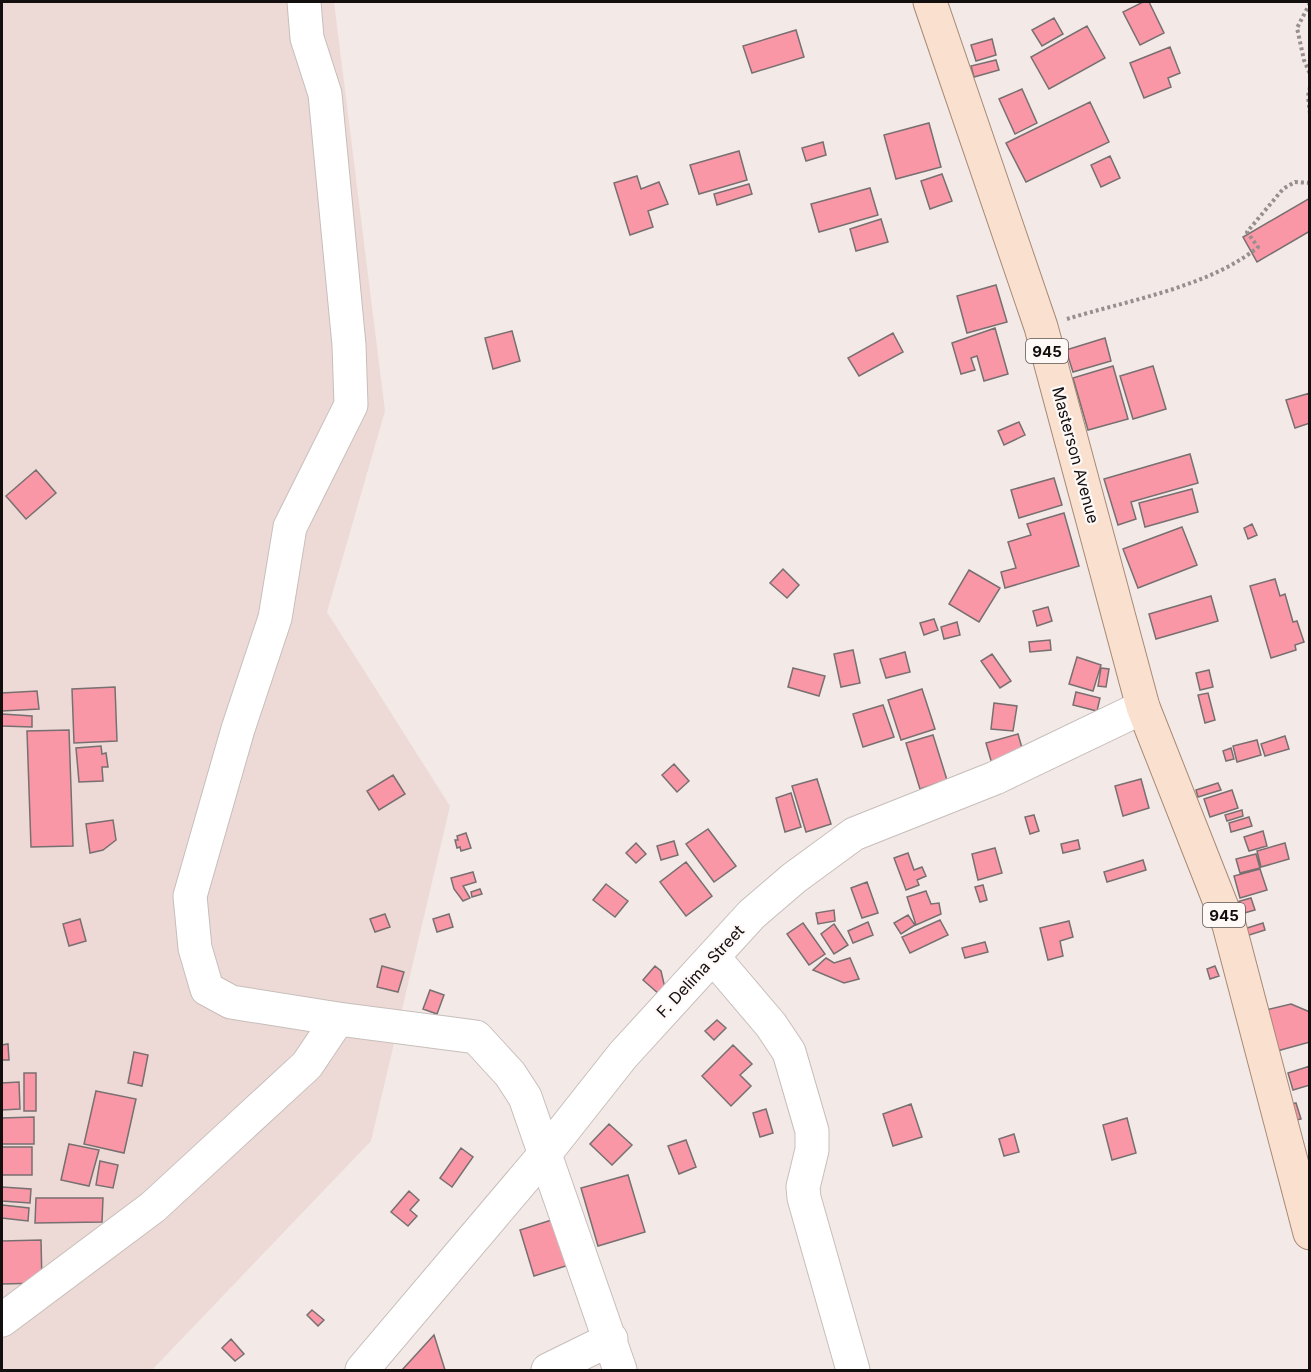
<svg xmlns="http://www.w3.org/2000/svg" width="1311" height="1372" font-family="Inter,sans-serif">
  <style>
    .built { fill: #eddad6 }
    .building { fill: #fa97a7; stroke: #786f70; stroke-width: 1.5 }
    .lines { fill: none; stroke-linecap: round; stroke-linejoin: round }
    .minor-casing { stroke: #c7bebb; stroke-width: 35 }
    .major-casing { stroke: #a78976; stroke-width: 35 }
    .path { stroke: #978f8e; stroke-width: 4; stroke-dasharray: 3 3; stroke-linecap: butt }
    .minor { stroke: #fff; stroke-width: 33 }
    .major { stroke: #fae0ce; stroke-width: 33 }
    .labels { text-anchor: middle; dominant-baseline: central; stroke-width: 4.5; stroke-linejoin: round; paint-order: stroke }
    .shield { fill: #fef8f6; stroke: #5a5554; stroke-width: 1.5 }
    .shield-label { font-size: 15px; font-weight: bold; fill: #130f0f }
    .street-label { font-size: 16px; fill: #130f0f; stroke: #fef8f6 }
  </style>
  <rect width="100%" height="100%" fill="#f3e9e7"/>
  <path class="built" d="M2,2H334L385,411L327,612L450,806L371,1141L152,1370H2Z"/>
  <path class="building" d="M1143,2H1149L1164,33L1140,45L1123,12Z
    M1054,18L1063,34L1042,46L1032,30Z
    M1087,26L1105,58L1049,89L1031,57Z
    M796,30L804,57L752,73L743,46Z
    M992,39L996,55L976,61L971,45Z
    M1170,47L1180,73L1168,78L1171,87L1144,98L1130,63Z
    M996,60L999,70L974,77L971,66Z
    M1022,89L1037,123L1015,134L999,99Z
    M1090,102L1109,142L1026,182L1006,143Z
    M929,123L941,167L896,179L884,135Z
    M823,142L826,155L806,161L802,148Z
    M739,151L747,180L699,194L690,165Z
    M1110,156L1120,178L1101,187L1091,165Z
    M942,174L952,201L930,209L921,181Z
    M637,176L641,189L659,182L668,204L648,211L653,227L630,235L614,183Z
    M749,184L752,194L717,205L714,194Z
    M870,188L878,215L819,232L811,204Z
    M1310,198V231L1257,262L1243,237Z
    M881,219L888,242L856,251L850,229Z
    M996,285L1007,322L967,333L957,296Z
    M995,328L1008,374L984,381L977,356L971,358L975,370L961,374L952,343Z
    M512,331L520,361L493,369L485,338Z
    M893,333L903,352L859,376L848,358Z
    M1105,338L1111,361L1073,372L1066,350Z
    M1113,366L1128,419L1088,430L1073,378Z
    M1153,366L1166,409L1133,419L1120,376Z
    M1310,393V423L1295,428L1286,400Z
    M1019,422L1025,435L1004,445L998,431Z
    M1190,454L1198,483L1131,502L1136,519L1118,525L1104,479Z
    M36,470L56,493L26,519L6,496Z
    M1054,478L1062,505L1019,518L1011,490Z
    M1192,489L1198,512L1145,527L1139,503Z
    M1064,513L1079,566L1005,588L1001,572L1016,568L1008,542L1031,535L1027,524Z
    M1252,524L1257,535L1248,539L1244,528Z
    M1182,527L1197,565L1138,588L1123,549Z
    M783,569L799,585L787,598L770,583Z
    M969,570L1000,588L979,622L949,604Z
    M1275,579L1280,596L1285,594L1293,622L1297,621L1304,642L1295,645L1296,650L1271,658L1250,586Z
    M1211,596L1218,621L1156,639L1149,614Z
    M1048,607L1052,621L1037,626L1033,611Z
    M934,619L938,630L924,635L920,623Z
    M957,622L960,635L944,639L941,627Z
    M1050,640L1051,650L1030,652L1029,642Z
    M853,650L860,683L841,687L834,654Z
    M905,652L910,672L886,678L880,659Z
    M992,654L1011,681L1000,688L981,661Z
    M1077,657L1101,665L1093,691L1069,684Z
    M793,668L825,676L819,696L788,687Z
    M1101,668L1109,669L1106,687L1098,686Z
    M1209,670L1213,687L1200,690L1196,673Z
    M115,687L117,741L74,743L72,689Z
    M922,689L935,729L901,740L888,700Z
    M37,691L39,709L2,711V693Z
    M1076,692L1100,698L1097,711L1073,705Z
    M1208,693L1215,720L1205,723L1198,695Z
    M994,703L1017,706L1013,731L991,729Z
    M883,705L894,737L863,747L853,714Z
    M2,714L32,716V727L2,726Z
    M69,730L73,846L31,847L27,731Z
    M1018,734L1026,762L994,771L986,743Z
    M933,735L947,780L920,789L906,743Z
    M1285,736L1289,749L1265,756L1261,744Z
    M1257,740L1261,755L1237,762L1233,746Z
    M101,746L102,754L106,753L108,767H102L103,781L79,782L76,748Z
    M1231,748L1234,759L1226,761L1223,751Z
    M674,764L689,781L677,792L662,775Z
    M393,775L405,794L379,810L367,791Z
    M817,779L831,824L806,832L792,786Z
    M1141,779L1149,808L1123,816L1115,786Z
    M1218,783L1221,790L1198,797L1196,790Z
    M1232,790L1238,808L1210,817L1204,799Z
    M791,793L801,827L785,832L776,798Z
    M1242,810L1243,816L1227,821L1225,815Z
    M1034,815L1039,831L1030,834L1025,817Z
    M1249,817L1252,826L1231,832L1229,823Z
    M113,820L116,840L103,850L90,853L86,824Z
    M708,829L736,866L714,882L686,844Z
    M1263,831L1267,846L1249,851L1244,837Z
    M466,833L471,848L461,851L460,847L457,848L455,840H458L457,836Z
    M1078,840L1080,849L1063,853L1061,844Z
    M674,841L678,855L661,860L657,846Z
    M636,843L646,854L636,863L626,853Z
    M1285,843L1289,859L1261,867L1257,851Z
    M995,848L1002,873L978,880L972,854Z
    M908,853L914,870L922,867L926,876L917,880L919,885L906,890L894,858Z
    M1256,854L1260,868L1240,873L1236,859Z
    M1143,860L1146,870L1107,882L1104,872Z
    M686,862L712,896L686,916L660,882Z
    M1260,869L1267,890L1240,898L1234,876Z
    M473,872L476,882L463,886L470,898L463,901L454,889L451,878Z
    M867,882L878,913L862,918L851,888Z
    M606,884L628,901L615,917L593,900Z
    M983,885L987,900L980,902L975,887Z
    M480,889L482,894L472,897L471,892Z
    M926,891L931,904L939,903L941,914L916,925L907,897Z
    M1251,898L1255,910L1237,915L1233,903Z
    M834,910L835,921L818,924L816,913Z
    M385,914L390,927L375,932L370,919Z
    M449,914L453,927L437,932L433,919Z
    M908,915L915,925L901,934L894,923Z
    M80,919L86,941L69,946L63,924Z
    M940,920L948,935L910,953L902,937Z
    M1069,921L1073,937L1060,941L1063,956L1048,960L1040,928Z
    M868,922L873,935L853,943L848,931Z
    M803,923L825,954L809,965L787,934Z
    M1263,923L1265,930L1246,936L1244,929Z
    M834,924L848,945L834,954L821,934Z
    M985,942L988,952L965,958L962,948Z
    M826,958L834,963L850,958L859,979L844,983L813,970Z
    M382,966L404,972L398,992L377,987Z
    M655,966L661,971L665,988L659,994L643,980Z
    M1215,966L1219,976L1210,979L1207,969Z
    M430,990L444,995L437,1014L423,1009Z
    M1291,1004L1310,1012V1042L1277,1051L1266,1010Z
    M717,1020L726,1028L714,1040L705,1031Z
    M8,1044L9,1060H2V1045Z
    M733,1045L752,1064L740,1075L751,1086L731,1106L702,1076Z
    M134,1052L148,1055L142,1086L128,1083Z
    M1310,1066V1085L1293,1090L1288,1073Z
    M24,1073H36V1111H24Z
    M19,1082L20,1109L2,1110V1083Z
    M96,1091L136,1099L124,1153L84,1144Z
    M1296,1103L1301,1119L1292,1121L1288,1105Z
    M911,1104L922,1137L893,1146L883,1114Z
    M766,1109L773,1133L760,1137L753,1113Z
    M34,1117V1144H2V1118Z
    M1127,1118L1136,1153L1112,1160L1103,1125Z
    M609,1124L632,1145L612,1165L590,1144Z
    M1014,1134L1019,1152L1004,1156L999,1139Z
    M686,1140L696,1167L679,1174L668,1146Z
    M69,1144L99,1150L89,1186L61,1180Z
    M2,1147H32V1175H2Z
    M461,1148L473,1157L452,1187L440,1178Z
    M100,1161L118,1165L113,1188L96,1185Z
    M628,1175L645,1232L598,1246L581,1188Z
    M2,1187L31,1189L30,1203L2,1201Z
    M409,1191L419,1200L410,1210L417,1216L408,1226L391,1212Z
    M36,1198H103L102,1222L35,1223Z
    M2,1205L29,1208L28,1221L2,1218Z
    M558,1218L572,1264L534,1276L520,1230Z
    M2,1238V1241L41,1240L42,1283L2,1284Z
    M312,1310L324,1320L318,1326L307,1315Z
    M434,1335L445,1370H402Z
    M231,1339L244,1354L235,1361L222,1348Z"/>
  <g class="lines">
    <defs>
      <path id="minor" d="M304,2L307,38L325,94L349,345L351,405L290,527L275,618L238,729L190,896L195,948L207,989L231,1002L338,1019L476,1037L510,1074L525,1097L620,1370
        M714,958L771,1025L789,1052L812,1131V1150L803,1187L804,1198L853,1370
        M2,1320L153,1207L307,1065L338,1019
        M362,1370L544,1155L623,1055L752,914L794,878L854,834L995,778L1143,707
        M548,1370L611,1339"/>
      <path id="major" d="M930,2L1041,327L1143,707L1229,925L1310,1233"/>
    </defs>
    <use href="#minor" class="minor-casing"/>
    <use href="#major" class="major-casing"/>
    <path class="path" d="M1310,3L1297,28L1304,60L1310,74
      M1310,87L1308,96L1310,114
      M1067,319C1125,301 1210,287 1258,247L1247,232L1283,189L1295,182L1310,183"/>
    <use href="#minor" class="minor"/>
    <use href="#major" class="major"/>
  </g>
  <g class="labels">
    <g class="shield">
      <rect x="1026" y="339" width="42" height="24" rx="4.5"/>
      <rect x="1203" y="903" width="42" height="24" rx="4.5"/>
    </g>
    <g class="shield-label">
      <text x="1047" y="351">945</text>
      <text x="1224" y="915">945</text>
    </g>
    <g class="street-label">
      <text transform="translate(1076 455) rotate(75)">Masterson Avenue</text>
      <text transform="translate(700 971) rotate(-47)">F. Delima Street</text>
    </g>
  </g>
  <rect width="1311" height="1372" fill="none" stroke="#130f0f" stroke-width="6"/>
</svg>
